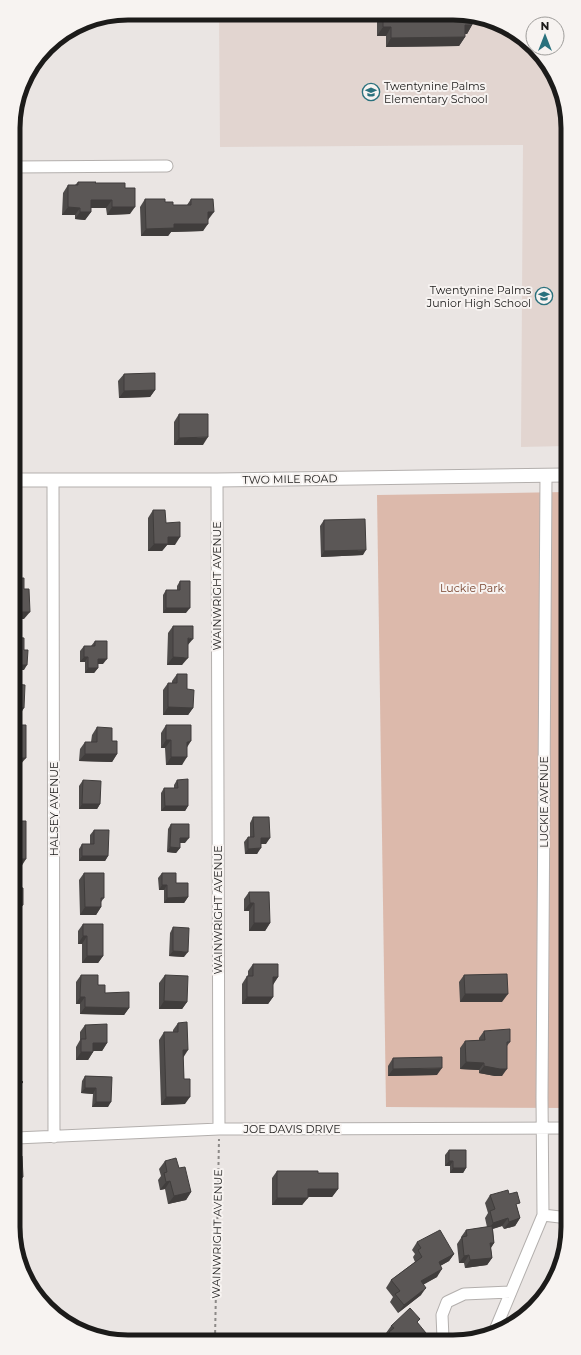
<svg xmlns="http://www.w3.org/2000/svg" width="581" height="1355" font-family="Montserrat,sans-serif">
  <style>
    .built { fill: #e2d5d0 }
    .green { fill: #dcb9ab }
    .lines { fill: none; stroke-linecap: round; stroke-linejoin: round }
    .minor-casing { stroke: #b3afad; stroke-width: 13 }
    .tertiary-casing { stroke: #b3afad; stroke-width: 15 }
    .path { stroke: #8c8987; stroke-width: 2; stroke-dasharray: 3 3; stroke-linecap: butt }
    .minor { stroke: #fff; stroke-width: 11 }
    .tertiary { stroke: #fff; stroke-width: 13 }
    .wall { fill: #4e4b4a }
    .shaded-wall { fill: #403d3c }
    .building { fill: #5b5756; stroke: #403d3c }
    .labels { text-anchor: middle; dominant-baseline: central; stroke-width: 4; stroke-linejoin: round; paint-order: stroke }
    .poi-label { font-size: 11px; fill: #1c1b1a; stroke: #f7f3f1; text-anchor: start }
    .street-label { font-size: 11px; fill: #1c1b1a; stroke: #f7f3f1 }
    .park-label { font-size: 11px; fill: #7a452f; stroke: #f7f3f1 }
    .rim { fill: none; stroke: #1c1b1a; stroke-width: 5 }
  </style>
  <rect width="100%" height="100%" fill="#eae5e3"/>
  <path class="built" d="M219,14L475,15L529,42L564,99L565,446L521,447L523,145L220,147Z"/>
  <path class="green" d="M565,492L567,1108L386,1107L377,495Z"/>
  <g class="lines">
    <defs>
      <path id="minor" d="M13,167L167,166
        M53,480L54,1137
        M217,480L219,1129
        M16,1138L219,1129L567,1128
        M543,1215L568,1218
        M495,1330L543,1215L542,1098L546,476
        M443,1338L442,1315L447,1302L464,1294L510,1292"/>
      <path id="tertiary" d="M14,480H217L565,475"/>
    </defs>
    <use href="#minor" class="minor-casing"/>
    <use href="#tertiary" class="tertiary-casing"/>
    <path class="path" d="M215,1339L219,1139"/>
    <use href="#minor" class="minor"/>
    <use href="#tertiary" class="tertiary"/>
  </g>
  <path class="wall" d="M377,15H399V20L450,19V15H472V25L467,34H465V37L459,46L386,47V36H377Z
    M78,182L95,183L125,188L130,214L107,215L106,208H91V212L85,220L75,219V215H62L63,193L68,185H75Z
    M145,199L165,202L173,205H187L191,199L208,220L203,231L171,232L168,236H141L140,207Z
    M124,374L155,390L150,397L119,398L118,381Z
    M179,414L203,445H174V422Z
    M153,510L166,523L175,545H167L162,551H148V518Z
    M324,520L363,555L321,557L320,526Z
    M180,581L186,613H163V595L166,590H177V586Z
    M173,626L188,645L182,665H167L168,633Z
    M95,641L103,664H98V668L94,673H85V662H80V651L84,646H91Z
    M177,674L187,689L193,708L188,715H163V690L168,683H172V681Z
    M166,725L187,748L182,765H166L165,748H161V733Z
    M97,727L112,741L117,754L112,762L79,761L80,749L85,742H91L92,735Z
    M83,780L100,804L97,809H79V786Z
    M177,780L188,806L185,811H161V793L164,788H174V785Z
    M253,817L266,844H261L257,854H245L244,842L248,837H250V823Z
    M171,824L185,843H180V848L176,853L167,852L168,829Z
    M94,830L108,856L105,861H79V849L82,844H90V835Z
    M84,873L104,898L101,902V907L96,915H80L79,880Z
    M162,873L176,883L188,897L184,903H164V890H159L158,878Z
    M249,892L270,923L265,931H249V911H244V899Z
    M83,924L103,956L98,963H82V944H78V931Z
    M173,927L184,957L169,956L170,933Z
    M253,964L278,977L273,984V997L268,1004H242V984L247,976H248V971Z
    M81,975L98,985L105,993L129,1008L124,1015L80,1014V1004H76V982Z
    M165,975L187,1002L182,1009H159V983Z
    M464,975L502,1002H460L459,982Z
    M178,1023L183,1057L185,1104L161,1105L159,1040L164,1032H173V1030Z
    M85,1025L107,1043L102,1051H93V1052L88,1060H76V1047L80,1040V1032Z
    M484,1031L510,1042L507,1046L502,1076H495L479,1073V1070L460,1069V1048L465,1041L479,1040V1038Z
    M393,1058L437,1075L388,1076V1066Z
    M85,1076L112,1077L108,1107H92L93,1094L81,1093L82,1081Z
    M449,1150L466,1168L463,1173H450V1166H445V1155Z
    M165,1161L179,1168L191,1192L186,1200L168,1204L165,1189L160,1190L158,1180L161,1176L159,1169Z
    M568,1167V1175L565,1171Z
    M277,1171L318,1173L338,1189L332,1197H308L302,1205H272V1178Z
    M509,1194L517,1207L520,1218L515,1226L504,1229L502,1226L493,1229L494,1243L491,1248L492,1258L487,1265L465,1268L464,1263H459L457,1244L461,1238V1237L466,1230L487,1227L485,1218L488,1213L485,1203L490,1195Z
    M417,1242L454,1254L449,1261L440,1266L437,1277L423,1284L421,1295L398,1313L390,1302L393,1297L386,1288L391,1280L415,1262L413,1257L415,1254L412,1250Z
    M417,1323L426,1333L423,1338L385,1339L388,1335L386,1333L391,1326Z"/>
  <path class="shaded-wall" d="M465,25H472L467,34H459Z
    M383,27H391L386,36H377Z
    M465,37L459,46L386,47L391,38Z
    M91,200H112L106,208H86Z
    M68,207L80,208L75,215H62Z
    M112,207H135L130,214L107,215Z
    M14,210H17L14,216Z
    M80,212H91L85,220L75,219Z
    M208,212H214L208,220H203Z
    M174,224H208L203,231L171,232L168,236H141L146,229Z
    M155,390L150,397L119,398L124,391Z
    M208,437L203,445H174L179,438Z
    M168,537H180L175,545H167L162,551H148L154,544Z
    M366,550L363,555L321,557L324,551Z
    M166,608H190L186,613H163Z
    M15,612H30L24,619H15Z
    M188,638L193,639L187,646Z
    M84,657H88L85,662H80Z
    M173,657L188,658L182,665H167Z
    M98,659H107L103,664H94Z
    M15,665H27L24,670H15Z
    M88,668H98L94,673H85Z
    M168,707L193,708L188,715H163Z
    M15,708H24L21,713H15Z
    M166,740H171L165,748H161Z
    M191,741L186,749L187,742Z
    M85,754H117L112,762L79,761Z
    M171,757H187L182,765H166Z
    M15,758H26L20,765H15Z
    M82,804H100L97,809H79Z
    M165,806H188L185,811H161Z
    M180,838H189L185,843H176Z
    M261,838H270L266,844H257Z
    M170,847L180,848L176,853L167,852Z
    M261,848L257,854H245L248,849Z
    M82,856H108L105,861H79Z
    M16,859H26L21,867H16Z
    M162,885H167L164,890H159Z
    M188,897L184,903H164L167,898Z
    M250,903H254L249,911H244Z
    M19,905H23L18,912Z
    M85,907H101L96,915H80Z
    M254,923H270L265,931H249Z
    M83,936H87L82,944H78Z
    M16,946H20L16,952Z
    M173,951L188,952L184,957L169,956Z
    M87,956H103L98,963H82Z
    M273,977H278L273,985Z
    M465,994H508L502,1002H460Z
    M80,997H85L80,1004H76Z
    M247,997H273L268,1004H242Z
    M164,1001L187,1002L182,1009H159Z
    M16,1004H21L18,1009H16Z
    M85,1007L129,1008L124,1015L80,1014Z
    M16,1042H20L16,1047Z
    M93,1043H107L102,1051H88Z
    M183,1050H188L183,1058Z
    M81,1052H93L88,1060H76Z
    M466,1062L484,1063L479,1070L460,1069Z
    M484,1066L507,1069L502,1076H495L479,1073Z
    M442,1068L437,1075L388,1076L393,1069Z
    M23,1082L18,1090L16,1091V1089Z
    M85,1088H96L93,1094L81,1093Z
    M166,1097H190L185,1104L161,1105Z
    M96,1102H111L108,1107H92Z
    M449,1161H453L450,1166H445Z
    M453,1168H466L463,1173H450Z
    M17,1177H23L19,1182H17Z
    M170,1181L165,1189L160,1190L166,1182Z
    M308,1189H338L332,1197H302Z
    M191,1192L186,1200L168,1204L174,1196Z
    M277,1198H308L302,1205H272Z
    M508,1218L502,1226L488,1230L493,1223Z
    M520,1218L515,1226L504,1229L509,1222Z
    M490,1243H494L489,1250Z
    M454,1254L449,1261L433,1270L439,1262Z
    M469,1255L464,1263H459L464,1256Z
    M492,1258L487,1265L465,1268L470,1260Z
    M442,1269L437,1277L416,1289L421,1281Z
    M426,1288L421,1295L398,1313L404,1305Z"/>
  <path class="building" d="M383,15H399V20L456,19V15H472V25H465V37L391,38V27H383Z
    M78,182H96L95,183H125V188H135V207H112V200H91V212H80V208L68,207V185H78Z
    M13,189H18L17,210H14Z
    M145,199H165V202H173V205H191V199H213L214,212H208V224H174V228L146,229Z
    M155,373V390L124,391V374Z
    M179,414H208V437L179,438Z
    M153,510H165L166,523L180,522V537H168V544H154Z
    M365,519L366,550L324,551V520Z
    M15,578H24V589H29L30,612H15Z
    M180,581H190V608H166V590H180Z
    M173,626H193V639L188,638V658L173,657Z
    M15,637L24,638V650H28L27,665H15Z
    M95,641H107V659H98V668H88V657H84V646H95Z
    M177,674H187V689L194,690L193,708L168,707V683H177Z
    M15,684L25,685L24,708H15Z
    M15,725H26V758H15Z
    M166,725H191V741L187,742V757H171V740H166Z
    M97,727L112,728V741H117V754H85V742H97Z
    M188,779V806H165L164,788H178L177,780Z
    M83,780L101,781L100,804H82Z
    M253,817H269L270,838H261V848L248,849V837H254Z
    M15,821H26V859H16Z
    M171,824H189V838H180V848L170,847Z
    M94,830H109L108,856H82V844H94Z
    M84,873H104V898H101V907H85Z
    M162,873H176V883H188V897L167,898V885H162Z
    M16,887L23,888V905H19L20,946H16L17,956H16Z
    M249,892H269L270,923H254V903H250Z
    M83,924H103V956H87V936H83Z
    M173,927L189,928L188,952L173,951Z
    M253,964H278V977H273V997H247V976H253Z
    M507,974L508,994H465L464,975Z
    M81,975H98V985H105V993L129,992V1008L85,1007V997H80Z
    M165,975L188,976L187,1002L164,1001Z
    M16,977H21V1004H16Z
    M187,1022L188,1050H183L184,1079H190V1097H166L164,1032H178V1023Z
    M16,1024H19L20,1042H16Z
    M107,1024V1043H93V1052H81V1039H86L85,1025Z
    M510,1029V1042H507V1069H500L484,1066V1063L466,1062L465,1041L485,1040L484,1031Z
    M442,1057V1068L393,1069V1058Z
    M16,1076L23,1082L16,1089Z
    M85,1076L112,1077L111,1102H96V1088H85Z
    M449,1150H466V1168H453V1161H449Z
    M22,1156L23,1177H17V1157Z
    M176,1158L179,1168L185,1167L191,1192L174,1196L170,1181L166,1182L164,1173L167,1172L165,1161Z
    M277,1171H318V1173H338V1189H308V1198H277Z
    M508,1190L509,1194L517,1192L520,1203L516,1204L520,1218L509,1222L508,1218L493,1223L490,1211L495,1209L490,1195Z
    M492,1226L494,1243H490L492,1258L470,1260L469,1255L464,1256L462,1237L467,1236L466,1230Z
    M440,1230L454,1254L439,1262L442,1269L421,1281L426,1288L404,1305L395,1294L400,1291L391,1280L422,1257L418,1250L421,1248L417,1242Z
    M410,1308L420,1319L417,1322L426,1333L421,1338L395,1339L389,1332L394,1328L391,1326Z"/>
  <defs>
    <symbol id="school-ring" viewBox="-11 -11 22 22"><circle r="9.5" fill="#f7f3f1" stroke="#2a717d" stroke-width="1.5"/><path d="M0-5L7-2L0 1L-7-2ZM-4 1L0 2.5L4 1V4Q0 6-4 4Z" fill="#2a717d"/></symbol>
  </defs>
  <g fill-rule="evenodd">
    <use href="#school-ring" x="361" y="82" width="20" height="20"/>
    <use href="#school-ring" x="534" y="286" width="20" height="20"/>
  </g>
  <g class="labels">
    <g class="poi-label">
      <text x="384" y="86">Twentynine Palms<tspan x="384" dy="13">Elementary School</tspan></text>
      <text x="531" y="290" text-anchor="end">Twentynine Palms<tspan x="531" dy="13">Junior High School</tspan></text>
    </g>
    <g class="street-label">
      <text transform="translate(290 479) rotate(-1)">TWO MILE ROAD</text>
      <text transform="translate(217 586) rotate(-90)">WAINWRIGHT AVENUE</text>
      <text transform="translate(544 802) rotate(-90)">LUCKIE AVENUE</text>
      <text transform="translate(54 809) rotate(-90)">HALSEY AVENUE</text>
      <text transform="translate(218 910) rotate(-90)">WAINWRIGHT AVENUE</text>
      <text x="292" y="1129">JOE DAVIS DRIVE</text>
      <text transform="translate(217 1234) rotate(-89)">WAINWRIGHT AVENUE</text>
    </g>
    <g class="park-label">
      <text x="472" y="588">Luckie Park</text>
    </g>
  </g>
  <path d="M0 0H581V1355H0ZM128 20H453A108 108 0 0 1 561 128V1227A108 108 0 0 1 453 1335H128A108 108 0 0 1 20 1227V128A108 108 0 0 1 128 20Z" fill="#f7f3f1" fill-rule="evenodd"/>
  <path class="rim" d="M128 20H453A108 108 0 0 1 561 128V1227A108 108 0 0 1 453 1335H128A108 108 0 0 1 20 1227V128A108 108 0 0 1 128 20Z"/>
  <g transform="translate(545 36)"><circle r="19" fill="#f7f3f1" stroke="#9f9d9b"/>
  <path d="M0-3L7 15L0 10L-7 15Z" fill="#2a717d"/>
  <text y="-6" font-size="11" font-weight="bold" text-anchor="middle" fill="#1c1b1a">N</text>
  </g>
</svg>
